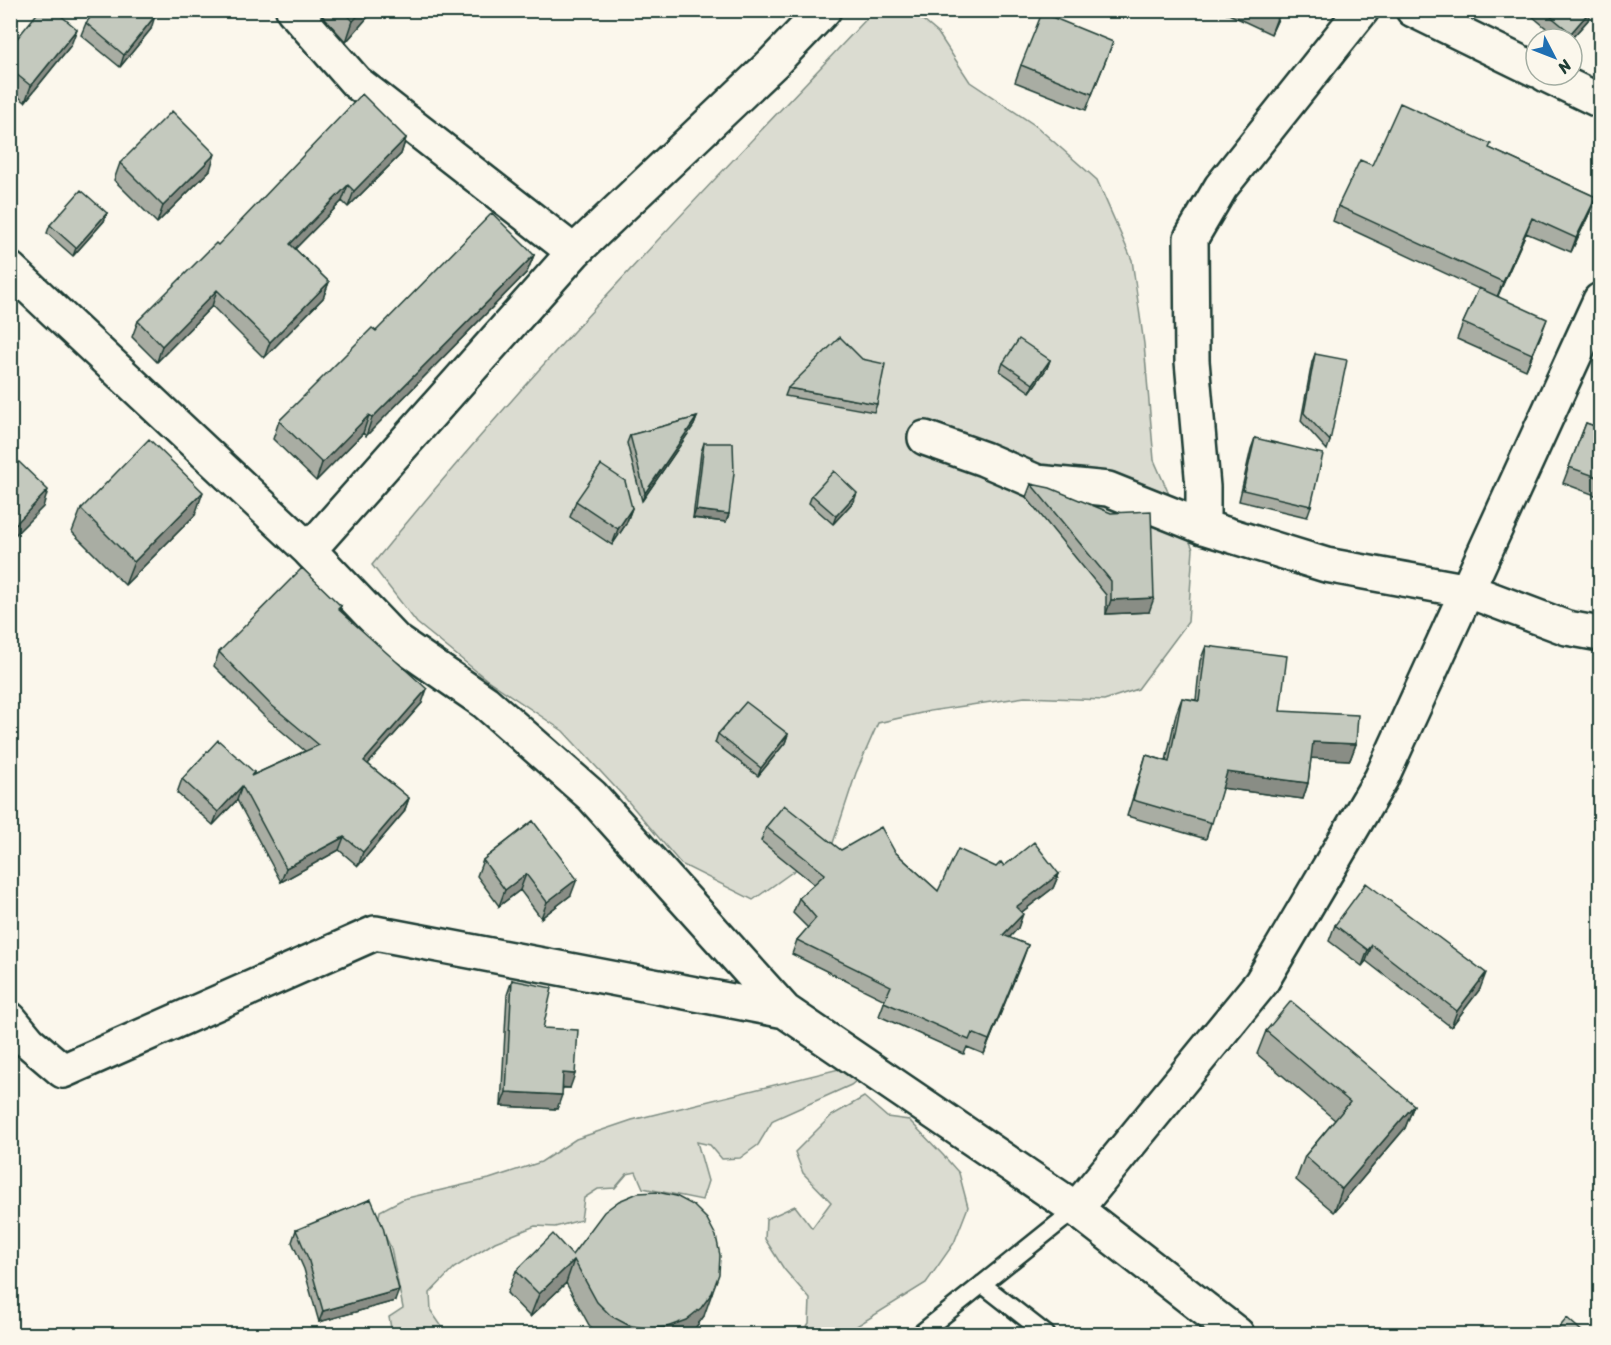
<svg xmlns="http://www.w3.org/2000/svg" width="1611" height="1345" font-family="Sriracha,sans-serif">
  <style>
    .green { fill: #dbdcd1; stroke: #7d8c82; stroke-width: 1.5 }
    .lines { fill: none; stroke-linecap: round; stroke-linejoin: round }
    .service-casing { stroke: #1f3d34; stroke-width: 21 }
    .minor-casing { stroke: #1f3d34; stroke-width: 38 }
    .service { stroke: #fbf7ec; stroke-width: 16 }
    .minor { stroke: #fbf7ec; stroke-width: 33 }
    .wall { fill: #a9ada3; stroke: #1f3d34; stroke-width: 1.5 }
    .shaded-wall { fill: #898d85; stroke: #1f3d34; stroke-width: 1.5 }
    .building { fill: #c4c9be; stroke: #1f3d34; stroke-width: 1.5 }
  </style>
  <rect width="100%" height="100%" fill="#fbf7ec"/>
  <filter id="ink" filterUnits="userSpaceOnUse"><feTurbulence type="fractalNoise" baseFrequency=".0167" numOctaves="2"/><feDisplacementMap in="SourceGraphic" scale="12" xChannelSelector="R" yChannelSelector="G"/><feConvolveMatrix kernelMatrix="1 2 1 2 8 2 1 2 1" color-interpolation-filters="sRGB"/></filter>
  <g filter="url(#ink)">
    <path class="green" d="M875,10L912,11L938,33L970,82L1036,126L1097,180L1132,260L1144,344L1154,460L1193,549L1188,622L1138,689L1104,700L1025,697L930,711L878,723L856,773L833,843L753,900L681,864L626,799L563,731L486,679L417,623L372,565C529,371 703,192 875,10Z
      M843,1068L857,1080L851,1085L773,1120L758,1145L740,1158L722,1159L710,1145L697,1142L708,1181L702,1200L643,1188L636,1172L627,1174L615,1188L598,1189L584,1198L581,1220L555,1227L535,1226L495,1242L454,1268L430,1293L431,1311L447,1334H392L389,1317L403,1308L391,1248L378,1221L380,1211L403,1199L489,1179L541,1162L576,1139L632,1120Z
      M864,1097L887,1117L909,1120L943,1155L959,1173L968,1207L954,1243L926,1283L844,1334H802L809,1323L810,1299L784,1269L765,1239L766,1219L795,1206L812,1228L831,1202L803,1173L795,1152L831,1116Z"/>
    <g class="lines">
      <defs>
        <path id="service" d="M982,1284L1046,1334
          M920,1334L1076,1209"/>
        <path id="minor" d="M293,10L356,82L574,252
          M1413,10L1536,70
          M1546,75L1600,101
          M10,269L309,550L395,640L485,702L592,796L785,1011L1076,1209L1237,1334
          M925,438L984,459L1037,482L1108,489L1203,527L1326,565L1469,591L1567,628L1600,634
          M1203,527V487L1192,361L1191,238L1221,187L1362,10
          M309,550L574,252L773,63L824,10
          M10,1019L29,1042L63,1071L375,933L785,1011
          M1076,1209L1261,983L1381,779L1600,300"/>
      </defs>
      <use href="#service" class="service-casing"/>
      <use href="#minor" class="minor-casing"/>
      <use href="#service" class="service"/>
      <use href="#minor" class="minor"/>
    </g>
    <path class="wall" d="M317,10H374L346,42Z
      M1220,10H1282L1271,34Z
      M1525,10H1592L1588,20L1571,39H1559Z
      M86,23L151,29L120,67L81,35Z
      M1113,42L1086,110L1015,82L1021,65Z
      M71,45L25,102L10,90V47Z
      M406,138L401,154L348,207L342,201L295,249L329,282L323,298L264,358L212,306L157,362L132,337L138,321L218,245Z
      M1489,148L1596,197L1590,212L1571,252L1526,233L1498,296L1541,335L1526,370L1457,339L1463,323L1479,289L1333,221L1338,206L1372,165Z
      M120,163L210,170L157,223L114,180Z
      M107,213L104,221L73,256L47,233L50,225Z
      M534,255L527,272L366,436L363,433L316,481L273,439L279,421L376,331Z
      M1315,354L1330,441L1327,450L1301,421L1312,362Z
      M1050,360L1047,368L1030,392L1000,371L1003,363Z
      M788,388L877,404L874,412L785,396Z
      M697,417L694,425L642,501L627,443L630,435Z
      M1586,423L1600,428V497L1563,483Z
      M1255,438L1311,506L1307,517L1239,501L1251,449Z
      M704,443L729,514L726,522L693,518L701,452Z
      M1031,484L1149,612L1106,614V595L1026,497Z
      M812,495L854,501L833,524L809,503Z
      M576,501L632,508L626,524L612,545L570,517Z
      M81,509L195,515L125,585L72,532Z
      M341,606L339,610L422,703L368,764L409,798L404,812L358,866L339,850L281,882L237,800L213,825L177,793L182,779L254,772L253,775L305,751L264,716L214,666L219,652Z
      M1206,646L1280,711L1356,744L1350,760L1311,758L1308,783L1303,799L1222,788L1206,839L1127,816L1146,755L1166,761L1176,714L1182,698L1196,700L1200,661Z
      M718,734H788L785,743L758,776L715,743Z
      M533,821L571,895L541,918L520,890L499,906L477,876L483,860Z
      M766,827L841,850L895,852L938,891L996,867L1004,866L1059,874L1053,888L1022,912L1018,928L1009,938L1028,945L984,1054L967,1047L964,1054L879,1016L885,1000L792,954L797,940L808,928L793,913L799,898L814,884L761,841Z
      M1335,925L1480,989L1451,1027L1366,961L1362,966L1329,941Z
      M512,980L543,1028L570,1088H563L557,1109L501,1106L507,995Z
      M1266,1031L1414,1105L1405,1128L1334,1212L1296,1180L1305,1156L1335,1120L1257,1054Z
      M296,1230L395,1301L319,1322L304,1269L292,1242Z
      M572,1255L704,1316L693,1331L689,1335H599L589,1325L566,1283L530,1317L507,1293L516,1271Z"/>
    <path class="shaded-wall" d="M363,10H374L346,42L353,21Z
      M1280,10H1282L1271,34Z
      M1591,10H1592L1588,20L1571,39H1568L1571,33Z
      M155,16L151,29L120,67L124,55Z
      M77,29L71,45L25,102L31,86Z
      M406,138L401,154L348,207L354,191Z
      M215,154L210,170L157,223L163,206Z
      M348,185L342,201L284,260L290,244Z
      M1596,197L1590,212L1571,252L1576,238Z
      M107,213L104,221L73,256L76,248Z
      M1532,218L1526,233L1497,297L1503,282Z
      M534,255L527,272L366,436L372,418Z
      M329,282L323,298L264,358L270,342Z
      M217,290L212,306L157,362L162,346Z
      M1547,319L1541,335L1526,370L1532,354Z
      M1050,360L1047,368L1030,392L1033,384Z
      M369,415L363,433L316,481L322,463Z
      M697,417L694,425L642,501L645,493Z
      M48,490L43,507L10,540L11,529Z
      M203,492L195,515L125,585L134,562Z
      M857,493L854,501L833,524L836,516Z
      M632,508L626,524L612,545L618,529Z
      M696,510L729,514L726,522L693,518Z
      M1154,598L1149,612L1106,614L1111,600Z
      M427,689L422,703L359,774L364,761Z
      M788,734L785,743L758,776L761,768Z
      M1313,742L1356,744L1350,760L1307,758Z
      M1227,772L1308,783L1303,799L1221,788Z
      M242,786L237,800L213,825L218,812Z
      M409,798L404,812L358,866L363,852Z
      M344,837L339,850L281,882L286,868Z
      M526,874L520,890L499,906L505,890Z
      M1059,874L1053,888L1010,921L1016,907Z
      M577,879L571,895L541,918L547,902Z
      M1023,914L1018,928L998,950L1003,935Z
      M1028,945L1023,959L984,1054L989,1040Z
      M1372,945L1366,961L1362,966L1368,950Z
      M1486,973L1480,989L1451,1027L1457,1011Z
      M563,1073L575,1074L570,1088L558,1087Z
      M506,1092L562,1095L557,1109L501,1106Z
      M1414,1105L1405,1128L1334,1212L1342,1189Z
      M574,1260L566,1283L530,1317L539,1294Z
      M399,1290L395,1301L319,1322L323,1311Z
      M712,1293L704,1316L693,1331L689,1335H646L648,1329Z"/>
    <path class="building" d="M40,10H54L77,29L31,86L10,69V47Z
      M96,10H148L155,16L124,55L86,23Z
      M343,10H363L353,21Z
      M1261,10H1280L1277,18Z
      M1543,10H1591L1571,33Z
      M1042,13L1113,42L1092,94L1021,65Z
      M362,94L406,138L354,191L348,185L290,244L329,282L270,342L217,290L162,346L138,321L216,243L218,245Z
      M1400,103L1491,144L1489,148L1596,197L1576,238L1532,218L1503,282L1338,206L1360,160L1372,165Z
      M172,111L215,154L163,206L120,163Z
      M81,190L107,213L76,248L50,225Z
      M492,213L534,255L372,418L369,415L322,463L279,421L372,328L376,331Z
      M1479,288L1547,319L1532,354L1463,323Z
      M840,337L862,359L885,364L877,404L788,388Z
      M1019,339L1050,360L1033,384L1003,363Z
      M1315,354L1347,360L1330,441L1304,413Z
      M697,417L645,493L630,435Z
      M1586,423L1600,428V478L1569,467Z
      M1255,438L1323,454L1311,506L1243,490Z
      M149,439L203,492L134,562L81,509Z
      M704,443H733L734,473L729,514L696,510Z
      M18,461L48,490L11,529L10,469Z
      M601,465L625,481L632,508L618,529L576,501Z
      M834,471L857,493L836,516L812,495Z
      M1031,484L1050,488L1111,513L1151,511L1154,598L1111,600V581Z
      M302,568L341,606L338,609L427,689L364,761L409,798L363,852L344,837L286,868L242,786L218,812L182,779L218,740L254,772L251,776L319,745L269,703L219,652Z
      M1206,646L1287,656L1280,711L1358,715L1356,744L1313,742L1308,783L1227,772L1212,823L1133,800L1146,755L1169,762L1182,698L1199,701Z
      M746,702L788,734L761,768L718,734Z
      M784,805L841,850L881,827L895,852L938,891L958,849L996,867L1001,862L1004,866L1034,842L1059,874L1016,907L1023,914L1003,935L1028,945L989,1040L972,1033L969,1040L884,1002L891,986L797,940L816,918L799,898L825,874L766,827Z
      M533,821L577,879L547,902L526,874L505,890L483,860Z
      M1366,883L1486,973L1457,1011L1372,945L1368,950L1335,925Z
      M512,980L552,988L543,1028L578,1030L575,1074L563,1073L562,1095L506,1092Z
      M1291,1001L1414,1105L1342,1189L1305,1156L1350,1102L1266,1031Z
      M657,1192L676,1196L693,1205L707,1219L716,1236L720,1255L719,1274L712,1293L701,1308L686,1320L667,1327L648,1329L628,1325L611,1316L597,1302L574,1260L539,1294L516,1271L553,1234L572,1255L604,1212L619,1201L638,1193Z
      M371,1199L383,1227L399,1290L323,1311L308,1258L296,1230Z
      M1567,1318L1586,1335H1553Z"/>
  </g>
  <rect width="1611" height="1345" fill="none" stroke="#fbf7ec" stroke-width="36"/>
  <rect x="18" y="18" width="1575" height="1309" fill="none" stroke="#1f3d34" stroke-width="2" filter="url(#ink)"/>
  <g transform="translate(1554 57) rotate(132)"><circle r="28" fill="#fbf7ec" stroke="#a3ada2" stroke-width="1.5"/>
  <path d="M0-4.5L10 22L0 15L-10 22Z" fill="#1f6fb2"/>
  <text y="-9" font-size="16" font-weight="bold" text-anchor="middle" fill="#1f3d34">N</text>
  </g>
</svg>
